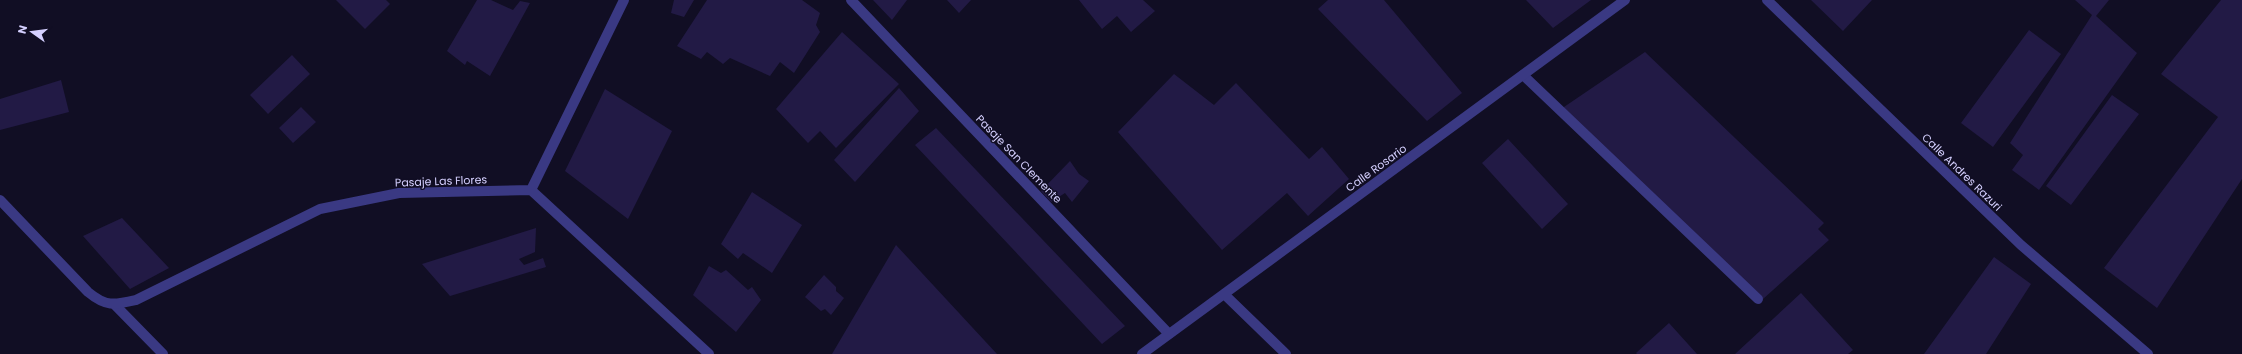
<svg xmlns="http://www.w3.org/2000/svg" width="2242" height="354" font-family="Poppins,sans-serif">
  <style>
    .building { fill: #221a45 }
    .lines { fill: none; stroke-linecap: round; stroke-linejoin: round }
    .service { stroke: #3a3983; stroke-width: 10 }
    .minor { stroke: #3a3983; stroke-width: 10 }
    .labels { text-anchor: middle; dominant-baseline: central; stroke-width: 3; stroke-linejoin: round; paint-order: stroke }
    .street-label { font-size: 11px; fill: #d5d0ff; stroke: #110e24 }
  </style>
  <rect width="100%" height="100%" fill="#110e24"/>
  <path class="building" d="M336,0H386L390,4L365,29Z
    M477,0H491L513,10L520,1L530,3L490,76L467,61L465,65L447,51Z
    M674,0H694L684,17L671,13Z
    M707,0H802L820,13L816,25L820,32L794,73L780,62L770,76L730,58L723,64L707,52L701,59L677,46Z
    M873,0H907L892,20Z
    M947,0H971L959,13Z
    M1079,0H1143L1155,11L1131,32L1117,16L1102,29Z
    M1328,0H1384L1462,93L1427,121L1318,9Z
    M1526,0H1591L1553,28Z
    M1811,0H1872L1843,31Z
    M2075,0H2109L2096,16L2137,53L2039,190L2012,170L2023,155L2010,143L2092,15Z
    M2221,0H2242V179L2157,308L2104,268L2218,117L2161,74Z
    M2029,30L2061,54L1993,147L1961,123Z
    M842,32L899,84L836,148L820,131L808,143L776,109Z
    M1645,52L1824,223L1818,229L1829,240L1763,299L1561,109Z
    M292,55L310,74L268,114L250,95Z
    M1174,74L1214,105L1236,83L1309,159L1322,147L1349,179L1308,216L1287,193L1222,250L1118,132Z
    M61,80L69,112L0,130V99Z
    M899,88L919,111L855,182L834,160Z
    M605,89L672,131L628,219L565,171Z
    M2112,95L2139,114L2071,205L2046,186Z
    M301,107L316,122L293,143L279,128Z
    M936,128L1125,326L1102,344L915,145Z
    M1508,139L1568,204L1542,229L1482,163Z
    M1070,161L1079,174L1089,181L1072,202L1065,193L1051,202L1041,191Z
    M752,192L802,225L772,273L743,253L738,259L721,244Z
    M122,218L169,268L130,289L83,236Z
    M536,228L535,252L519,259L524,265L543,258L546,267L450,296L422,264Z
    M896,245L997,354H832Z
    M1994,257L2031,284L1986,354H1924Z
    M709,266L721,273L726,270L748,290L752,287L761,300L736,332L693,295Z
    M824,275L836,287V291L844,298L831,315L825,309L821,311L805,297Z
    M1801,293L1853,350L1848,354H1735Z
    M1669,323L1697,354H1637L1636,353Z"/>
  <g class="lines">
    <path class="service" d="M851,0L1169,334
      M1523,75L1758,299
      M115,305L163,354"/>
    <path class="minor" d="M1767,0L2021,245L2148,354
      M531,190L709,354
      M0,200L88,292C106,307 114,305 136,300L320,209L399,193L531,190L624,0
      M1224,294L1286,354
      M1142,354L1625,0"/>
  </g>
  <g class="labels">
    <g class="street-label">
      <text transform="translate(1019 159) rotate(46)">Pasaje San Clemente</text>
      <text transform="translate(1376 168) rotate(-36)">Calle Rosario</text>
      <text transform="translate(1962 172) rotate(44)">Calle Andres Razuri</text>
      <text transform="translate(441 181) rotate(-2)">Pasaje Las Flores</text>
    </g>
  </g>
  <g transform="translate(32 32) rotate(284)" stroke="#110e24" stroke-width="3" paint-order="stroke">
  <path d="M0-3L7 15L0 10L-7 15Z" fill="#d5d0ff"/>
  <text y="-6" font-size="11" font-weight="bold" text-anchor="middle" fill="#d5d0ff">N</text>
  </g>
</svg>
